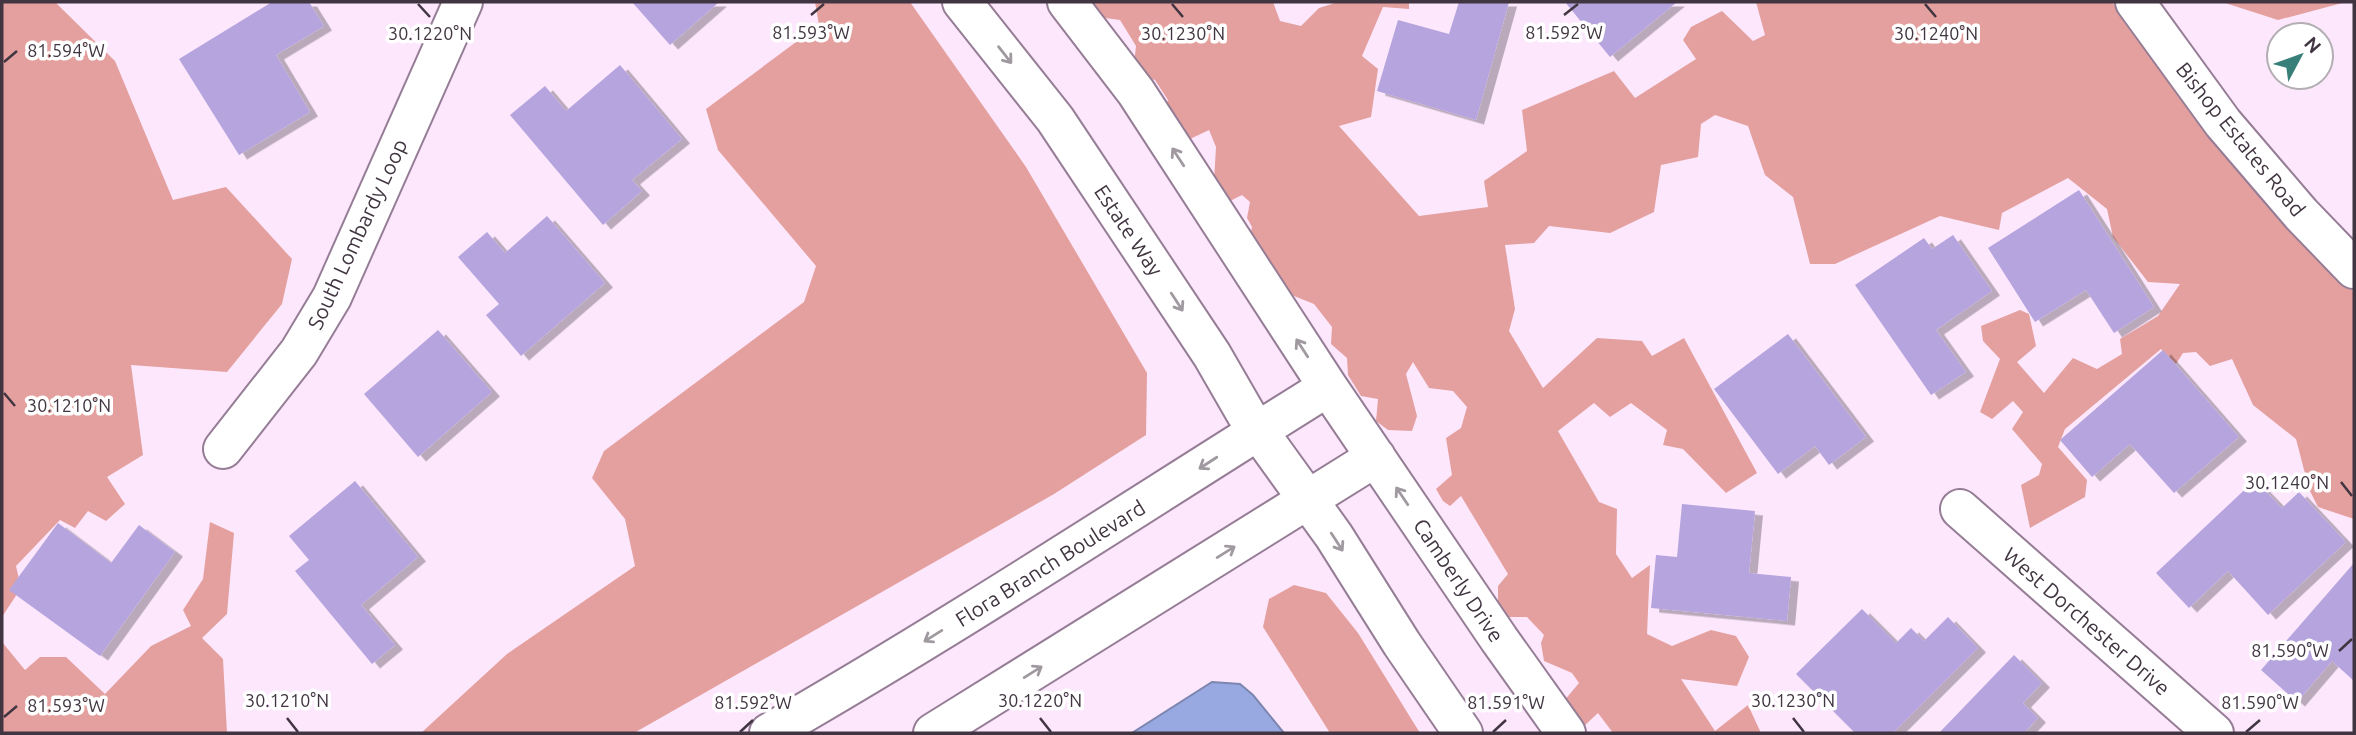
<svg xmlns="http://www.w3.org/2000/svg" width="2356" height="735" font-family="Ubuntu,sans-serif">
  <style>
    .forest { fill: #e4a09e }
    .water { fill: #97a9e0; stroke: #7d86b0; stroke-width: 2 }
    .building { fill: #b5a4dd; filter: url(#shadow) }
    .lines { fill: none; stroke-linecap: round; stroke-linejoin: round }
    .street-casing { stroke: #967d96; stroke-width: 42 }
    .secondary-casing { stroke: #967d96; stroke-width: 42 }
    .street { stroke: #fff; stroke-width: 38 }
    .secondary { stroke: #fff; stroke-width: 38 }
    .oneway { stroke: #a09aa0 }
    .ticks { fill: none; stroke: #403540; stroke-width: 2.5 }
    .labels { text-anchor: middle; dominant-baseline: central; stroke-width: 7; stroke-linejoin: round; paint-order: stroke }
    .street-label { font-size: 21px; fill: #403540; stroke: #fff }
    .ticks-label { font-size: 18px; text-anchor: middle; fill: #403540; stroke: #fff; stroke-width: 7; stroke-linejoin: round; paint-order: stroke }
  </style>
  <defs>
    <filter id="shadow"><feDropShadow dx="8" dy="4.5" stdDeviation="0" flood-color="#0004"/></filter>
  </defs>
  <rect width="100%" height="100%" fill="#fde7fd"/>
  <path class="forest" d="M2,2H55L115,61L173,200L226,187L292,259L282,304L227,372L131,365L143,455L107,477L125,504L106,521L88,511L75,528L60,520L16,566L21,588L2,617Z
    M815,2H910L1026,167L1147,373L1146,435L1054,494L634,733H421L507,654L635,566L625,519L592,478L604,451L804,302L816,266L718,150L706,109L819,25Z
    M1087,2H1273L1280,21L1301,26L1319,8L1338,2H1409V9L1383,7L1362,56L1378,69L1371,117L1339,126L1419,216L1488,207L1484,181L1527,151L1522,110L1614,71L1635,98L1696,59L1683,40L1691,27L1722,11L1753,41L1765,35L1756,2H2112L2263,199L2354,292V519L2318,507L2309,489L2296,439L2253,405L2232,359L2210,366L2196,352L2183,353L2176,364L2161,349L2065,429L2058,447L2087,480L2085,497L2030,528L2021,485L2039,475L2042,464L2012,429L2023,412L2013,401L1992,419L1980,412L2000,359L1983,341L1981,326L2020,310L2029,314L2036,346L2017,362L2044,393L2073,358L2097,369L2122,354L2120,339L2158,316L2180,284L2148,282L2113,237L2107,209L2068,178L2002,213L1999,230L1940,216L1835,264H1810L1793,197L1765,175L1748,126L1715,115L1701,124L1698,157L1661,165L1654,212L1610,233L1549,226L1534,243L1505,245L1515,309L1509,331L1543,388L1597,338L1642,341L1652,356L1684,338L1757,473L1726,493L1683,449L1663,445L1667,430L1631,403L1610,417L1594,403L1558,431L1599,502L1617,509L1616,554L1632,578L1650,565L1647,634L1672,646L1711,630L1736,636L1749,657L1737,686L1681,679L1715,731L1748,705L1761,733H1613L1598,713L1583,727L1563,702L1579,683L1572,673L1544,661L1541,643L1544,635L1527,617H1507L1498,610V586L1508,574L1461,496L1450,506L1443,501L1436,489L1452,475L1446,438L1461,428L1467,407L1453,391L1429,388L1413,362L1406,374L1417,416L1412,431L1388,430L1376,421L1378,399L1361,396L1348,375L1347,358L1331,344L1332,327L1314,304L1284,292L1249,240L1252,227L1247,218L1250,202L1242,195L1228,202L1214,181L1216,147L1209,130L1188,140L1165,108L1168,100L1155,80L1145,77L1134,64L1136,46L1120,20L1098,17Z
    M2222,2H2346L2278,20Z
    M210,522L234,533L227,614L202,638L223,659L227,733H2V642L25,670L40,657H66L105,694L151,646L191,626L183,610L203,579Z
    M1294,585L1326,593L1358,633L1420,733H1330L1263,627L1269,599Z"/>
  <path class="water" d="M1212,682L1240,684L1253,695L1284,733H1132Z"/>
  <path class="building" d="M272,2H309L324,26L276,55L310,112L239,155L179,59Z
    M632,2H719L670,45Z
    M1459,2H1509L1476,120L1377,91L1398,20L1449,34Z
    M1565,2H1677L1610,57Z
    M620,65L682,139L632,180L642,191L603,225L510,115L545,86L566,111Z
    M2079,190L2154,307L2114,333L2086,290L2035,322L1988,248Z
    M547,216L605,283L521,356L486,315L499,304L458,257L487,232L505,253Z
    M1953,235L1992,291L1936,330L1966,372L1931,395L1855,285L1924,238L1932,249Z
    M438,330L492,392L418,457L364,394Z
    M1788,334L1866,437L1829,465L1815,446L1778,474L1714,389Z
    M2163,350L2239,437L2174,493L2130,444L2092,477L2060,440Z
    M2255,480L2282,508L2299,492L2346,542L2268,615L2228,571L2189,608L2156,573Z
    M355,481L418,557L361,605L395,645L372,664L295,571L309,560L289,536Z
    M1682,504L1755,511L1749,573L1791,577L1787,621L1651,608L1656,555L1677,557Z
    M58,523L111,563L139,525L175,552L100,656L9,590Z
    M2354,563V681L2332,661L2297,702L2261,670Z
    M1862,609L1896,643L1911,628L1924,641L1948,617L1978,648L1893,733H1855L1796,674Z
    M2014,655L2042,683L2023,703L2038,718L2024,733H1939Z"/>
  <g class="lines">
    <defs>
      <path id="street" d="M962,2L1055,119L1212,355L1246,414L1334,536L1402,644L1463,733
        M1067,2L1136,92L1328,387L1499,639L1566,733
        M223,449L299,352L332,297L463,2
        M1960,509L2214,733
        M769,733C959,624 1142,503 1328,387
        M933,733L1376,457"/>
      <path id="secondary" d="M2135,2L2223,123L2301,214L2354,269"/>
    </defs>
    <use href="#street" class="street-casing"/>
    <use href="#secondary" class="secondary-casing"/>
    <use href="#street" class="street"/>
    <use href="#secondary" class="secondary"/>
  </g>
  <defs><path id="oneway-shaft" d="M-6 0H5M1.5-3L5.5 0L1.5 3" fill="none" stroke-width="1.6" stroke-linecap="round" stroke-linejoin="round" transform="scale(1.75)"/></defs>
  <g class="oneway">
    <use href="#oneway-shaft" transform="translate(1005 55) rotate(52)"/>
    <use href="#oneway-shaft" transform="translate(1178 157) rotate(-123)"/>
    <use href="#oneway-shaft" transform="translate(1177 302) rotate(57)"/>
    <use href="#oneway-shaft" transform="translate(1302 348) rotate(-123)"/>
    <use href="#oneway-shaft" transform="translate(1208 463) rotate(147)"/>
    <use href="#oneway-shaft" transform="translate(1402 496) rotate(-124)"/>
    <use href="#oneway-shaft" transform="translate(1337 542) rotate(57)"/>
    <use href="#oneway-shaft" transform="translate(1226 552) rotate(-32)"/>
    <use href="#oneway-shaft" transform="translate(933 636) rotate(148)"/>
    <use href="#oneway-shaft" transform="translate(1033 672) rotate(-32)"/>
  </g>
  <path class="ticks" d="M418,4L430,17M1172,4L1183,17M1925,4L1936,17M811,15L824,4M1564,15L1578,4M4,62L17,51M4,393L15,406M2341,482L2352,496M2339,651L2352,639M4,717L17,706M287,718L298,732M1040,718L1051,732M1793,718L1804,732M740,732L753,720M1493,732L1506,720M2246,732L2260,720"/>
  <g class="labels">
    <g class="street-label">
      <text transform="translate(2241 139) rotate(51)">Bishop Estates Road</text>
      <text transform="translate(1129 230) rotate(56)">Estate Way</text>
      <text transform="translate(357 234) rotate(-65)">South Lombardy Loop</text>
      <text transform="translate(1050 563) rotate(-32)">Flora Branch Boulevard</text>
      <text transform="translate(1459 580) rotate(56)">Camberly Drive</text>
      <text transform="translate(2087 621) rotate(41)">West Dorchester Drive</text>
    </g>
  </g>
  <g class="ticks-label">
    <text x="811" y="39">81.593°W</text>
    <text x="1564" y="39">81.592°W</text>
    <text x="430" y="40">30.1220°N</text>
    <text x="1183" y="40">30.1230°N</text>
    <text x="1936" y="40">30.1240°N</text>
    <text x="66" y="57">81.594°W</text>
    <text x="69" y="412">30.1210°N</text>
    <text x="2287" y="489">30.1240°N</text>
    <text x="2290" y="657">81.590°W</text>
    <text x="287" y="707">30.1210°N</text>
    <text x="1040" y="707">30.1220°N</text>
    <text x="1793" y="707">30.1230°N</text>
    <text x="753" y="709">81.592°W</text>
    <text x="1506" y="709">81.591°W</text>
    <text x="2260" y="709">81.590°W</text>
    <text x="66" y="712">81.593°W</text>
  </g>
  <rect width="2356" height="735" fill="none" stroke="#403540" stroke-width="7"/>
  <g transform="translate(2300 56) rotate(49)"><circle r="33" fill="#ffffff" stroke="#b3aeb3" stroke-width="2"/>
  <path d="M0-5L12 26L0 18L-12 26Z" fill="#387f79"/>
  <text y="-10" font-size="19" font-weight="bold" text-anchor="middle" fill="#403540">N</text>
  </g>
</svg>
